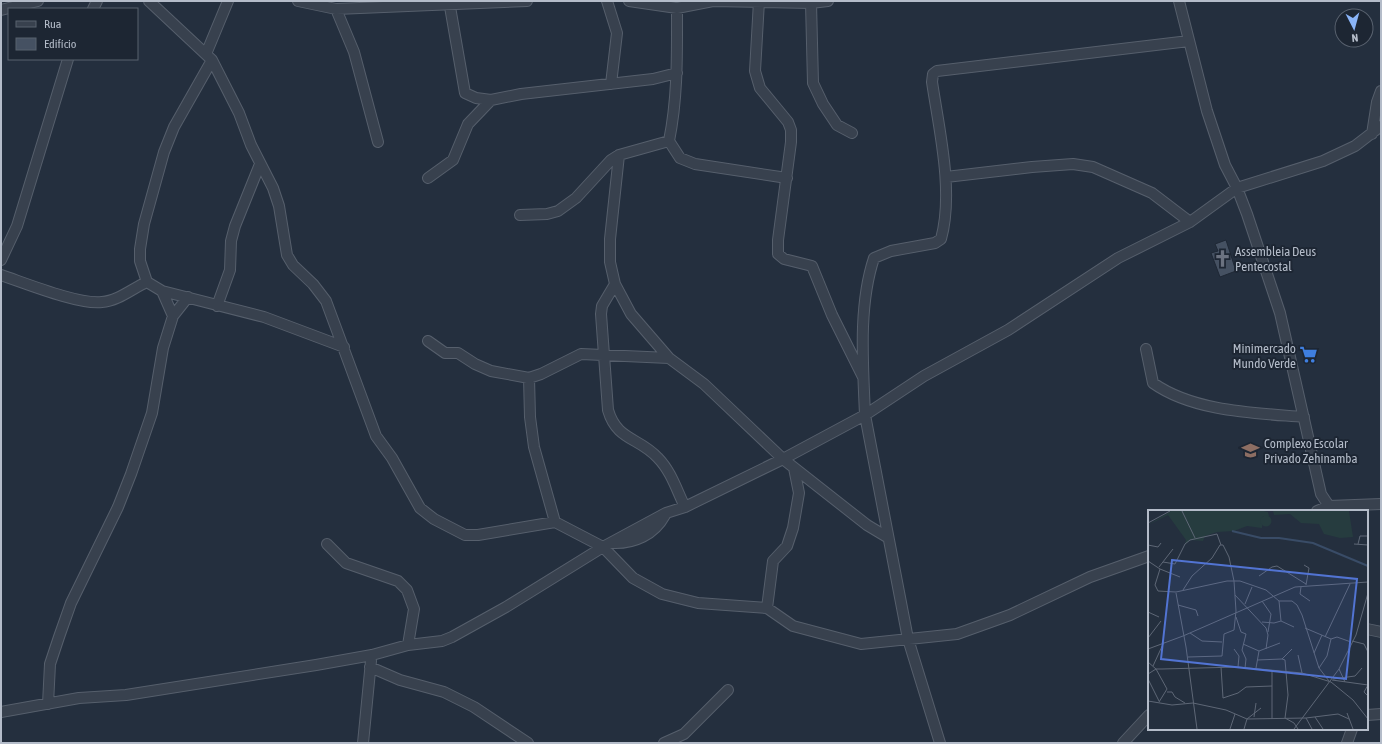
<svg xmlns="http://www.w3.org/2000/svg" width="1382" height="744" font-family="'Asap Condensed',sans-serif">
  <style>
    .building { fill: #455162; stroke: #1f2835 }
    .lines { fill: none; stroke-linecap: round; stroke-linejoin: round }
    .minor-casing { stroke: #565f6c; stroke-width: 12 }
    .minor { stroke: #38414e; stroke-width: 10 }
    .labels { text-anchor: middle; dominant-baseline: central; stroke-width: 4; stroke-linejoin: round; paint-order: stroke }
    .poi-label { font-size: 13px; fill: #b4bcc9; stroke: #1d2633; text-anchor: start }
    .inset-river { fill: none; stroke: #394c67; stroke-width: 2 }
    .inset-road { fill: none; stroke: #5e6776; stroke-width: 1 }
    .view { fill: #5274d3; fill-opacity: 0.15; stroke: #5274d3; stroke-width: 2 }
    .inset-edge { fill: none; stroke: #b4bcc9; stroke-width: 2 }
  </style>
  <rect width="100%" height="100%" fill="#242f3e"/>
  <path class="building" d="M1226,240L1236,271L1220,277L1211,253L1218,251L1215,244Z"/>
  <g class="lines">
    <defs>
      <path id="minor" d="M149,1L212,60L239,113L251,145L273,188L279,206L287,255L293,265L313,284L326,301L376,436L392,458L420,508L434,519L465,535H478L555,522L603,547L633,578L662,594L698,603L767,608L793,626L861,644L957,634L1010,615L1090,577L1149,556
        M298,1L336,9L527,1
        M449,1L465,93L476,98L491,100L521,94L653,79L677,73
        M607,1L617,33L611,84
        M629,1L677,8L713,1L811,3L828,1
        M759,1L755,71L760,88L788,122L791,130V142L778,240V254L784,259L812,266L832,315L863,377
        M1179,1L1207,111L1225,165L1237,188L1247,214L1280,313L1321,494L1329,506
        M811,3L813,83L823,104L837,125L852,133
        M93,9L97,1
        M336,9L354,52L378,142
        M1,10L38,1
        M206,54L228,1
        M212,60L174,127L164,152L144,224L140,249V261L147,282L162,291L264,317L344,347
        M1372,134L1377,102L1381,91
        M669,141L680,158L695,164L787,178
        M619,155L610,239V262L615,284L631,314L669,358L704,384L783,459L867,525L887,537
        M946,177L1032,167L1073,164L1093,167L1152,193L1190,222
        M428,178L453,160L468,124L491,100
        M520,215L547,214L558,211L576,198L611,160L619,155L669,141C678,97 677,52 677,8
        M1,260L17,226L68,59
        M1,275C25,283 79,305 102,302C118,301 133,288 147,282
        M615,284L602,306L601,314L608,410C617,441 639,437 658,458C671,471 677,491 685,507
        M162,291L173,316
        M217,306L230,270L231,241L235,226L260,164
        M428,341L445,353H458L475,364L491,371L529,378L541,374L581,354L669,358
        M1146,349L1153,383C1194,412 1256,413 1304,417
        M529,378L530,417L534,447L555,522
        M1317,511L1329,506L1381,504
        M612,543C634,544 654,535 665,515
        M327,544L346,563L398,581L407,590L414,609L408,645
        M767,608L773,561L787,546L793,528L799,493L794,468
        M1367,629L1381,632
        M370,667L400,680L444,692L474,707L528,743
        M48,704L50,664L59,637L71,603L118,507L131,474L152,413L163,348L173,316L188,297
        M1,712L79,698L126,695L316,665L372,655L408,645L442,641L452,637L506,607L603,547L666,513L685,507L783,459L865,415L924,376L1008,330L1118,258L1190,222L1237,188L1323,161L1355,146L1381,126
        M1367,715L1381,714
        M363,743L371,661
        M664,743L684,734L728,690
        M940,743L908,639L865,415C863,365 858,306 874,258L891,251L935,243L941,239C954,192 939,129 932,82L933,74L937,71L1189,41
        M1123,743L1149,715
        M1347,743L1352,729"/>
    </defs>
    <use href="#minor" class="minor-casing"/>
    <use href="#minor" class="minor"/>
  </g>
  <defs>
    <symbol id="church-bare" viewBox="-9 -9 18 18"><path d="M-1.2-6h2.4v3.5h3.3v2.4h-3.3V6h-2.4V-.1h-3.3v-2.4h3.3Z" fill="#6b7280" stroke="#1d2633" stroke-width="2.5" paint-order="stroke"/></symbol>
    <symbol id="supermarket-bare" viewBox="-9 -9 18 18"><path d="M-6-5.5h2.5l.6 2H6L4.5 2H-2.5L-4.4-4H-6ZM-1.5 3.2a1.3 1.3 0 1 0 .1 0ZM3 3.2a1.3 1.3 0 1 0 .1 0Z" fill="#3f7fe0" stroke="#1d2633" stroke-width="2.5" paint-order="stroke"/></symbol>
    <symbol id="school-bare" viewBox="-9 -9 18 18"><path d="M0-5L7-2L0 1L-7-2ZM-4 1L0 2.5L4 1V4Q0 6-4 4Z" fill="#8d6e63" stroke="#1d2633" stroke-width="2.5" paint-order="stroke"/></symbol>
  </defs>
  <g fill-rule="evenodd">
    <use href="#church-bare" x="1210" y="246" width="25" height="25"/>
    <use href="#supermarket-bare" x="1296" y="342" width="25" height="25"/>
    <use href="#school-bare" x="1238" y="438" width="25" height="25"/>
  </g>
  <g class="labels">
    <g class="poi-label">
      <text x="1235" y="251">Assembleia Deus<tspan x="1235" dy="15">Pentecostal</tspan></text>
      <text x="1296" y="348" text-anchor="end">Minimercado<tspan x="1296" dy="15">Mundo Verde</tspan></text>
      <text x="1264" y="443">Complexo Escolar<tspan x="1264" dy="15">Privado Zehinamba</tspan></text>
    </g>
  </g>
  <g transform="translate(1148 510)">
    <rect width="220" height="220" fill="#242f3e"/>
    <path d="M23,1H116L120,2L121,6H115L114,18L99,16L86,21L69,22L57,26L55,31L43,30L37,34L38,30L20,5L0,15ZM125,1H201L205,27L192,28L176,24L171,14L153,13L142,4L126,5Z" fill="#263c3f"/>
    <path d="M112.5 11a5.5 5.5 0 1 1 11 0a5.5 5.5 0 1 1-11 0Z" fill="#263c3f"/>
    <path class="inset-river" d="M84,21L113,28H131L165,33L220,56"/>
    <path class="inset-road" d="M34,1L47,28M0,13L22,1M206,34L220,35M210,34L212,26H220M0,35L10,37L13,33M0,51L12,59L7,75L10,81L28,82L79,71H92L118,80L131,91H144L149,95L154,105L171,158L181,171M15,52L27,54L37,34L42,30L69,24L73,35M156,55L161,58L158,75M11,57L25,39M12,59L32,67M111,66L124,57L129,56L158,74M153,77L152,84L162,91M35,80L44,66L64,48L72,35H75L81,47L86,71L88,101L86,120L76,124L74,146L40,147M28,83L38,137L49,219M87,85L118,118L120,125L118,139M114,91L123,104L120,122M131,91L133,111M97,94L104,77M30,95L48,100L50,106M0,102L11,107M88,107L93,122L98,124L94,140L98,149L97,158M114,112L126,113L133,111L146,117M157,118L183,129L179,146L171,158M42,123L54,131L74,132M177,127L202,74M0,128L13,111M183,129L189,127L203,132M204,131L216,134L220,142M95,134L111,141M0,139L35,126L147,77L220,72M86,139L91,146L90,157M166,143L174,125M150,145L154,163M134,149L137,150L140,185L137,208L146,213L150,219M109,150L134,149L144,139M0,152L8,159H14L90,157L154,163L183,172L205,190L220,209M5,156L16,132M73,157L75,188L90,183L98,177L124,176M108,158L111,141L132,133M191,159L197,172M124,161V209M0,164L8,159L19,179L11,192M0,169L11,191M185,169L207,166L214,158M184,170L220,175M220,175L216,182L220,186M19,182H24L27,187L37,193M0,191L24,195L45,193L78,200L99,209L158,208L190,204L201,209M199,203L205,219M106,207L108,193M167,207L175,219M158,208L164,219M82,219L87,204M96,219L99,209L113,198M146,219L191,159L208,125L220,83"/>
    <path class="view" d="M24,50L209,69L198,169L13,149Z"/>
    <rect width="220" height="220" class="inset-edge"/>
  </g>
  <rect width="1382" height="744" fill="none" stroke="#b4bcc9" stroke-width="4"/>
  <rect x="8" y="8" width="130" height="52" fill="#1d2633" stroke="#59626f"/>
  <rect x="16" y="21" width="20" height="6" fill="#38414e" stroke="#59626f"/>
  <text x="44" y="28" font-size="12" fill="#b4bcc9">Rua</text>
  <rect x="16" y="38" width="20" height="12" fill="#455162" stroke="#59626f"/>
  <text x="44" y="48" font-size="12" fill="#b4bcc9">Edifício</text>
  <g transform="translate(1354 28) rotate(174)"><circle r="19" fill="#1d2633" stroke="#59626f"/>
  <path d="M0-3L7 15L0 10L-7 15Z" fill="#8ab4f8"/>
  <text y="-6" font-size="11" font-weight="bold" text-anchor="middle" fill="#b4bcc9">N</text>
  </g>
</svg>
